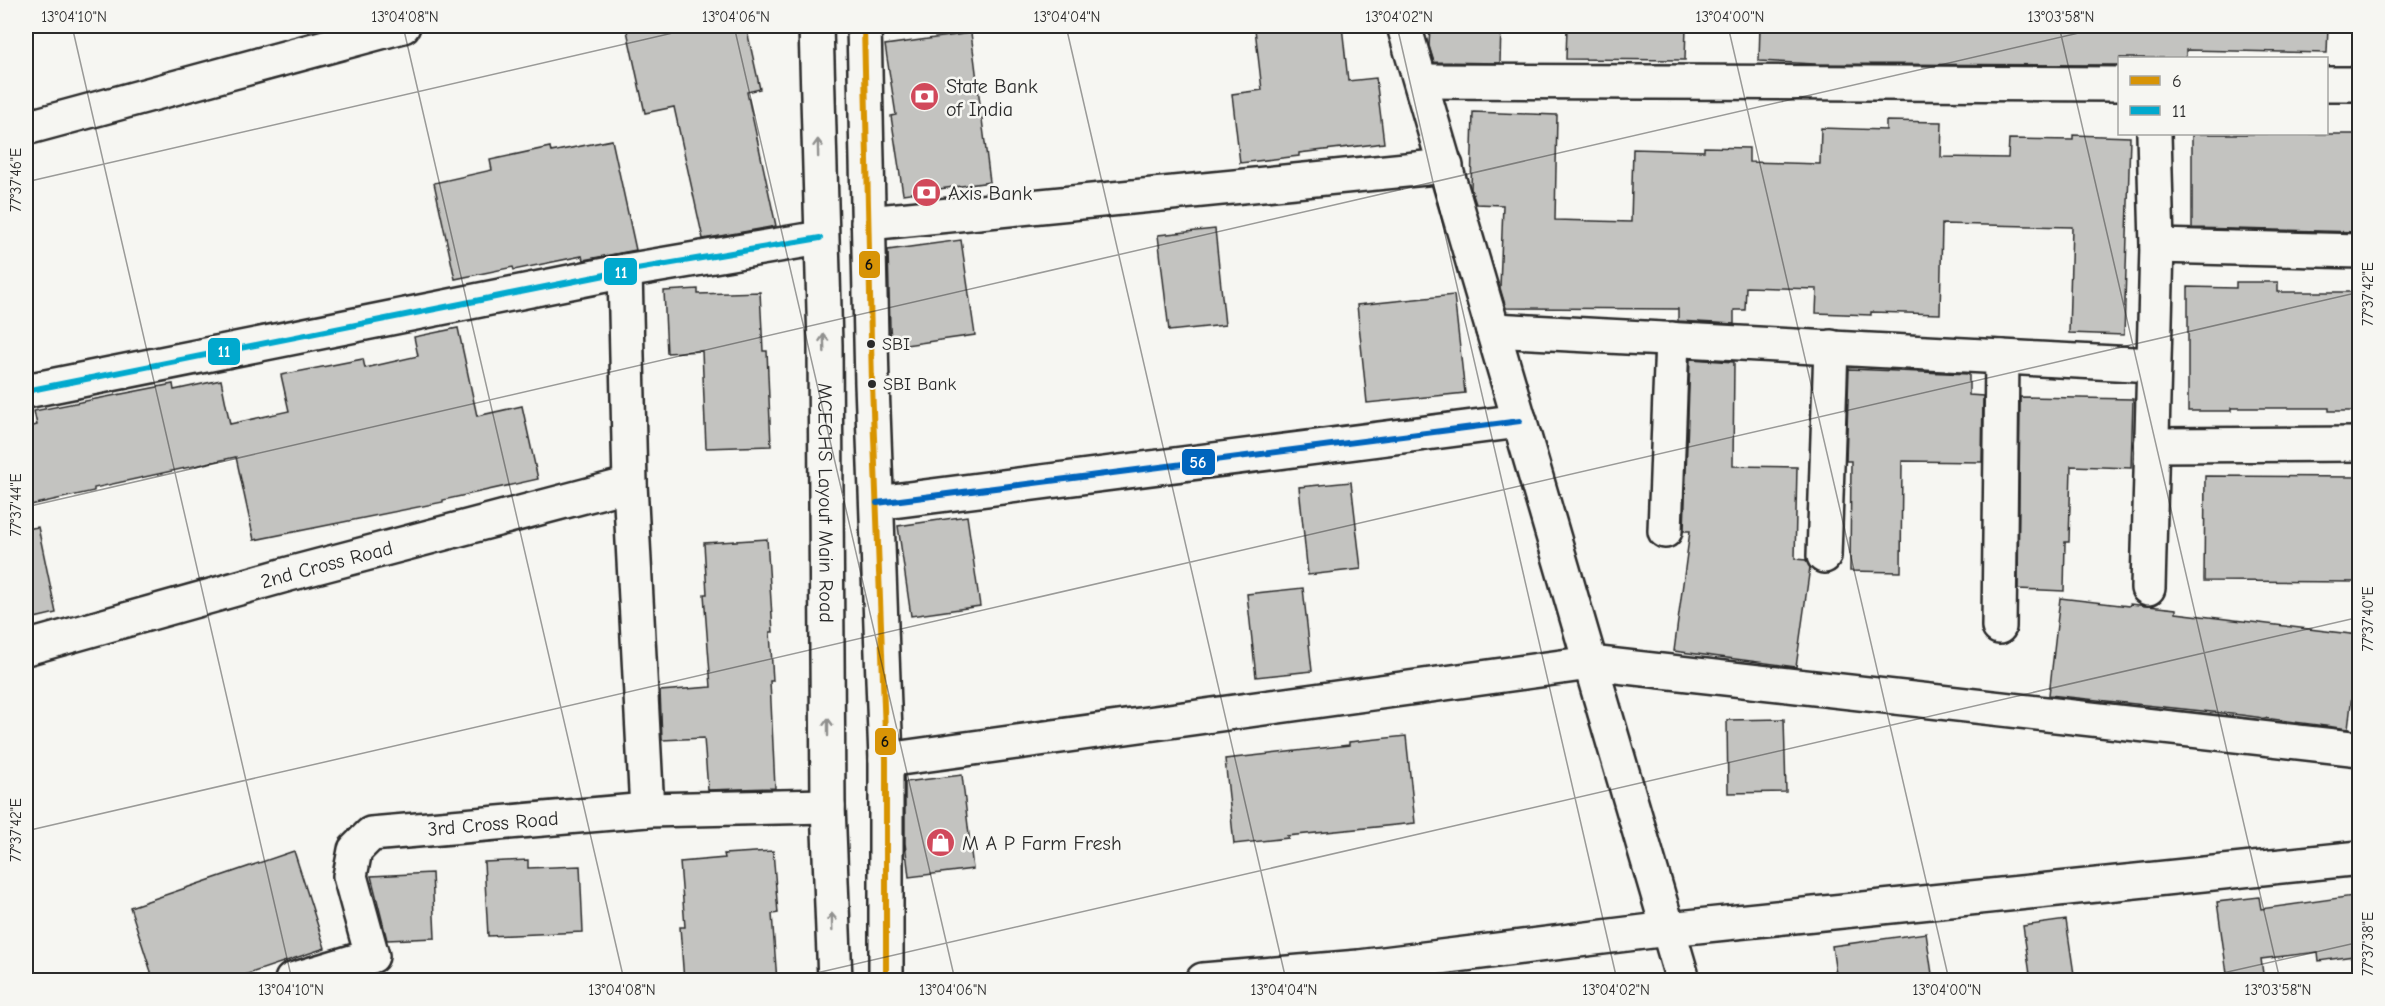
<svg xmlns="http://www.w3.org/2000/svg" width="2385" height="1006" font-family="'Comic Neue',sans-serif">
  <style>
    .building { fill: #c3c3c0; stroke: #2b2b2b; stroke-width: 1.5 }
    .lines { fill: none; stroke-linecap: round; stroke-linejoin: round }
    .street-casing { stroke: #2b2b2b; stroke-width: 38 }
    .secondary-casing { stroke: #2b2b2b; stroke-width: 38 }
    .street { stroke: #f6f6f2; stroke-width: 33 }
    .secondary { stroke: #f6f6f2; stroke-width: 33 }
    .bus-1-casing { stroke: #f6f6f2; stroke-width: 10 }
    .bus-2-casing { stroke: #f6f6f2; stroke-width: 10 }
    .bus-3-casing { stroke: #f6f6f2; stroke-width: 10 }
    .bus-1 { stroke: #d89406; stroke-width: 6 }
    .bus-2 { stroke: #00a9ce; stroke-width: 6 }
    .bus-3 { stroke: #0065bd; stroke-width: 6 }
    .oneway { stroke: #90908e }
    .ticks { fill: none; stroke: #2b2b2b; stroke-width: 1.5; stroke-opacity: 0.45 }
    .bus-dot { fill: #2b2b2b; stroke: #f6f6f2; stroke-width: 2 }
    .labels { text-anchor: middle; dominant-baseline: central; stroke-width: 5; stroke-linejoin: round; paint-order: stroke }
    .bus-label { font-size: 18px; fill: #2b2b2b; stroke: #f6f6f2; text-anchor: start }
    .poi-label { font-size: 20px; fill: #2b2b2b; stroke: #f6f6f2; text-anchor: start }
    .street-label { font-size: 20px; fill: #2b2b2b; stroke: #f6f6f2 }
    .line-badge { stroke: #f6f6f2; stroke-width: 2 }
    .badge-label { font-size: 16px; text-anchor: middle; font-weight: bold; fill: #fff }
    .pale-badge-label { font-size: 16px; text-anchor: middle; font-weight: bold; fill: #111 }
    .neatline { fill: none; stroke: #2b2b2b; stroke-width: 2 }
    .ticks-label { font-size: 15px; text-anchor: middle; fill: #2b2b2b }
  </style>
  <rect width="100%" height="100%" fill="#f6f6f2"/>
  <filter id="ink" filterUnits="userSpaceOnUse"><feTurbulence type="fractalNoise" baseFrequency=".0167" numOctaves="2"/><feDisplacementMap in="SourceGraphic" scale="12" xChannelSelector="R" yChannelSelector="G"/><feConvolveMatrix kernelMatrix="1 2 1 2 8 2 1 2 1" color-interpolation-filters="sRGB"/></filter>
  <g filter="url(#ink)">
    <path class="building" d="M626,26H746L760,89L747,92L776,226L703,239L674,107L645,113Z
      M1284,26H1342L1348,81L1376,78L1384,143L1299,153V156L1240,163L1232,94L1262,90L1255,29Z
      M1430,26H1501L1500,63L1434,62L1429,46Z
      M1567,26H1686L1685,60L1566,59Z
      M1760,26H2328L2327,53L2186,50V58H2120V65L1815,64L1759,61Z
      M971,33L990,182L903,194L891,116L896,115L885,45Z
      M1473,112L1557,115L1555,220L1631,222L1633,149L1704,151V147L1749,148V162L1820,164L1821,128L1886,130V121L1942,122L1941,157L2008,158L2009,139L2073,140V135L2130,137L2124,335L2069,333L2072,227L1942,224L1940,314L1871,312V315L1816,313L1817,289L1746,287L1745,310H1734V324L1678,321V309L1506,308L1500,288L1503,205L1476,204L1471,189Z
      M2192,134H2360V232L2192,228Z
      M612,140L636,250L583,260L582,256L514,270L513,267L455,279L434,183L492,170L490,160L550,147L551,152Z
      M1215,229L1225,325L1169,331L1158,235Z
      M961,240L975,335L892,347L890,328L888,250Z
      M2236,282H2278V292H2360V411H2329V408H2231V411H2188V287L2236,288Z
      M698,289V294L760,292L763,351H767L771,446L706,448L702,351L667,353L664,291Z
      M1454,295L1465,393L1367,403L1357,305Z
      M458,328L477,416L522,406L538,479L443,500V502L254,540L236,457L94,488V491L26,506V428L37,425L34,411L173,384L174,390L221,380L230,424L289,411L281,375L363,359L365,368L418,356L414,337Z
      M1690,359L1734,362L1733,466L1797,467L1795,559L1806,560L1810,567L1796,667L1674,651L1690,531H1684Z
      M1849,369L1969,374V395L1983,396L1982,462L1902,461L1901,572L1850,571L1851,461H1846Z
      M2020,397L2133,399L2131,468L2071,466L2069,542H2065L2064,591L2018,589Z
      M2205,476L2360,477V582L2204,581Z
      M1351,482L1361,569L1308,575L1299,487Z
      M967,516L980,606L911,616L898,526Z
      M38,527L56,613L26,620V529Z
      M767,539L773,632H770L773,681H770L775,788L708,790L704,738L662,740L660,691L711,687L704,594H707L704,543Z
      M1303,588L1312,671L1256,677L1247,594Z
      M2060,598L2129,606L2130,604L2176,609V613L2359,635L2348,729L2241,715L2049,695Z
      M1784,719L1786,792L1728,793L1727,720Z
      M1406,736L1415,823L1287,836L1288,838L1234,844L1225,759L1349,745V742Z
      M962,775L973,869L909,877L905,843V782Z
      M294,851L325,948L227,981H154L130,907Z
      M773,851L778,913L772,914L777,981H684L680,927H685L680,862L725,858L724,854Z
      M528,860V868L580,866L583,932L488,936L484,862Z
      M432,873L435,938L387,940L371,876Z
      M2360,895V955L2319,961L2318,952L2261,959L2264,981H2228L2217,902L2259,897L2261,909Z
      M2066,920L2075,981H2031L2023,926Z
      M1926,933L1933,981H1837L1832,946Z"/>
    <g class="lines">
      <defs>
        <g id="street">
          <path d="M1404,26L1683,980"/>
          <path d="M1421,81L2120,84"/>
          <path d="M2326,84H2360"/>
          <path d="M26,128L403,26"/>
          <path d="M868,223L1446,166"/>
          <path d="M2157,246L2360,251"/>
          <path d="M625,271L630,484L647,810"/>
          <path d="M1493,330L2153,365"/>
          <path d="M26,391L625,271L820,238"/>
          <path d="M2151,445L2360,444"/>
          <path d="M877,503L1520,421"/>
          <path d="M1665,531L1672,339"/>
          <path d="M1824,556L1831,347"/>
          <path d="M2148,588L2157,246L2154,134"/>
          <path d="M1999,627L2002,357"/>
          <path id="s1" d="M26,648L289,574L630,484"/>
          <path d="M886,760L1590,663L2360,749"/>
          <path id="s2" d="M292,980L372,956L350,876L355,850L371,834L647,810L828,806"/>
          <path d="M1203,980L1359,967L1668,929L2360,858"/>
        </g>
        <g id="secondary">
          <path id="s3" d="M816,26L825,345L828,806L835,980"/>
          <path d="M864,26L872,384L886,760V980"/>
        </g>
      </defs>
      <use href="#street" class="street-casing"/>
      <use href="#secondary" class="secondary-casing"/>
      <use href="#street" class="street"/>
      <use href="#secondary" class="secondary"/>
      <defs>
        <path id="bus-1" d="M864,26L872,384L886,760V980"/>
        <path id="bus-2" d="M26,391L625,271L820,238"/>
        <path id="bus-3" d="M877,503L1520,421"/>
      </defs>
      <use href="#bus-1" class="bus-1-casing"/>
      <use href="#bus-2" class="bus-2-casing"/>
      <use href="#bus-3" class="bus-3-casing"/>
      <use href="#bus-1" class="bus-1"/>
      <use href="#bus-2" class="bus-2"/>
      <use href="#bus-3" class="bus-3"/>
    </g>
    <defs><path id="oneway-shaft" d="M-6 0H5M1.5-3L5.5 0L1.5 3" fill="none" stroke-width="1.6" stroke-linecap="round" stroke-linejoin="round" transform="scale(1.5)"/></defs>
    <g class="oneway">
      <use href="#oneway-shaft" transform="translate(818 148) rotate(-91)"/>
      <use href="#oneway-shaft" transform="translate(824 343) rotate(-92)"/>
      <use href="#oneway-shaft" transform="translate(828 727) rotate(-90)"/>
      <use href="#oneway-shaft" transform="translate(832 922) rotate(-92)"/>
    </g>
  </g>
  <path class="ticks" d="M72,26L292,980M403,26L624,980M734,26L955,980M1066,26L1286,980M1397,26L1617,980M1728,26L1949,980M2059,26L2280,980M26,182L703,26M26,507L2109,26M26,831L2360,292M786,980L2360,617M2192,980L2360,942"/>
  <defs>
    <symbol id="bank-disc" viewBox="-11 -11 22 22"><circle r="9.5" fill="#d1495b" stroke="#f6f6f2"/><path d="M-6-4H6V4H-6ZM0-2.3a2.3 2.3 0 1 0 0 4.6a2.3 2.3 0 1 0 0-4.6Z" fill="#fff"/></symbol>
    <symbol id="shop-disc" viewBox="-11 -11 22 22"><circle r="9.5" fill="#d1495b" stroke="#f6f6f2"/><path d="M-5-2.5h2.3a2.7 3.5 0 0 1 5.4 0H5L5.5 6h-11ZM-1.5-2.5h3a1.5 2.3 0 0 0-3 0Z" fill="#fff"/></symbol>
  </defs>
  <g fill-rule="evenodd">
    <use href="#bank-disc" x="908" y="80" width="33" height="33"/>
    <use href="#bank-disc" x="910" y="176" width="33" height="33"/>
    <use href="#shop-disc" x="924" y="826" width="33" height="33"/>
  </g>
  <g class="bus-dot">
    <circle cx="871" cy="344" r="5"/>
    <circle cx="872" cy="384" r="5"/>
  </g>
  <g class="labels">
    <g class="bus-label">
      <text x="882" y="344">SBI</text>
      <text x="883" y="384">SBI Bank</text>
    </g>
    <g class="poi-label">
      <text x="946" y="86">State Bank<tspan x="946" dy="23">of India</tspan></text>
      <text x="948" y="193">Axis Bank</text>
      <text x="962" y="843">M A P Farm Fresh</text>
    </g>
    <g class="street-label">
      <text stroke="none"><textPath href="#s3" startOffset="477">MCECHS Layout Main Road</textPath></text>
      <text stroke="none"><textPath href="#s1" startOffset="312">2nd Cross Road</textPath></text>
      <text stroke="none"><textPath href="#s2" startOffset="338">3rd Cross Road</textPath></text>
    </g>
  </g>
  <g class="line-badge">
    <rect x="858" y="250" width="23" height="29" rx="6" fill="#d89406"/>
    <rect x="603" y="257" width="35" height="29" rx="6" fill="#00a9ce"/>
    <rect x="207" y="337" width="34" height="29" rx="6" fill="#00a9ce"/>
    <rect x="1181" y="448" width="35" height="28" rx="6" fill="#0065bd"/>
    <rect x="874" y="727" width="23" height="29" rx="6" fill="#d89406"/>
  </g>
  <g class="badge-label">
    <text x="621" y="278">11</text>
    <text x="224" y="357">11</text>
    <text x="1198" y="468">56</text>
  </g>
  <g class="pale-badge-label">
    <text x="869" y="270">6</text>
    <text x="885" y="747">6</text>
  </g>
  <rect width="2385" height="1006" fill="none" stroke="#f6f6f2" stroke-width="66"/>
  <rect x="2118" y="57" width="210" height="78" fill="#f6f6f2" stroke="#a5a5a2" stroke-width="1.5"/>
  <rect x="2130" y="76" width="30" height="9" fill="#d89406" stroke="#a5a5a2" stroke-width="1.5"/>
  <text x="2172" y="87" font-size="18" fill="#2b2b2b">6</text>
  <rect x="2130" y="106" width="30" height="9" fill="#00a9ce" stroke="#a5a5a2" stroke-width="1.5"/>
  <text x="2172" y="117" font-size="18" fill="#2b2b2b">11</text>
  <rect x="33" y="33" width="2319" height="940" class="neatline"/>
  <g class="ticks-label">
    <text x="74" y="22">13°04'10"N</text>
    <text x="405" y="22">13°04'08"N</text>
    <text x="736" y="22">13°04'06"N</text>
    <text x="1067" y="22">13°04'04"N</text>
    <text x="1399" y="22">13°04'02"N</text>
    <text x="1730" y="22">13°04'00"N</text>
    <text x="2061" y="22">13°03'58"N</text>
    <text transform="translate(16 180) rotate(-90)" y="5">77°37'46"E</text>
    <text transform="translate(2368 294) rotate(-90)" y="5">77°37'42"E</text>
    <text transform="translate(16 505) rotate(-90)" y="5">77°37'44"E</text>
    <text transform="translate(2368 619) rotate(-90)" y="5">77°37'40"E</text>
    <text transform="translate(16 830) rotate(-90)" y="5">77°37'42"E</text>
    <text transform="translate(2368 944) rotate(-90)" y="5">77°37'38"E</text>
    <text x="291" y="995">13°04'10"N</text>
    <text x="622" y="995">13°04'08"N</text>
    <text x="953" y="995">13°04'06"N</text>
    <text x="1284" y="995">13°04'04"N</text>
    <text x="1616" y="995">13°04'02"N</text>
    <text x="1947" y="995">13°04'00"N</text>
    <text x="2278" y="995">13°03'58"N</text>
  </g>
</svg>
